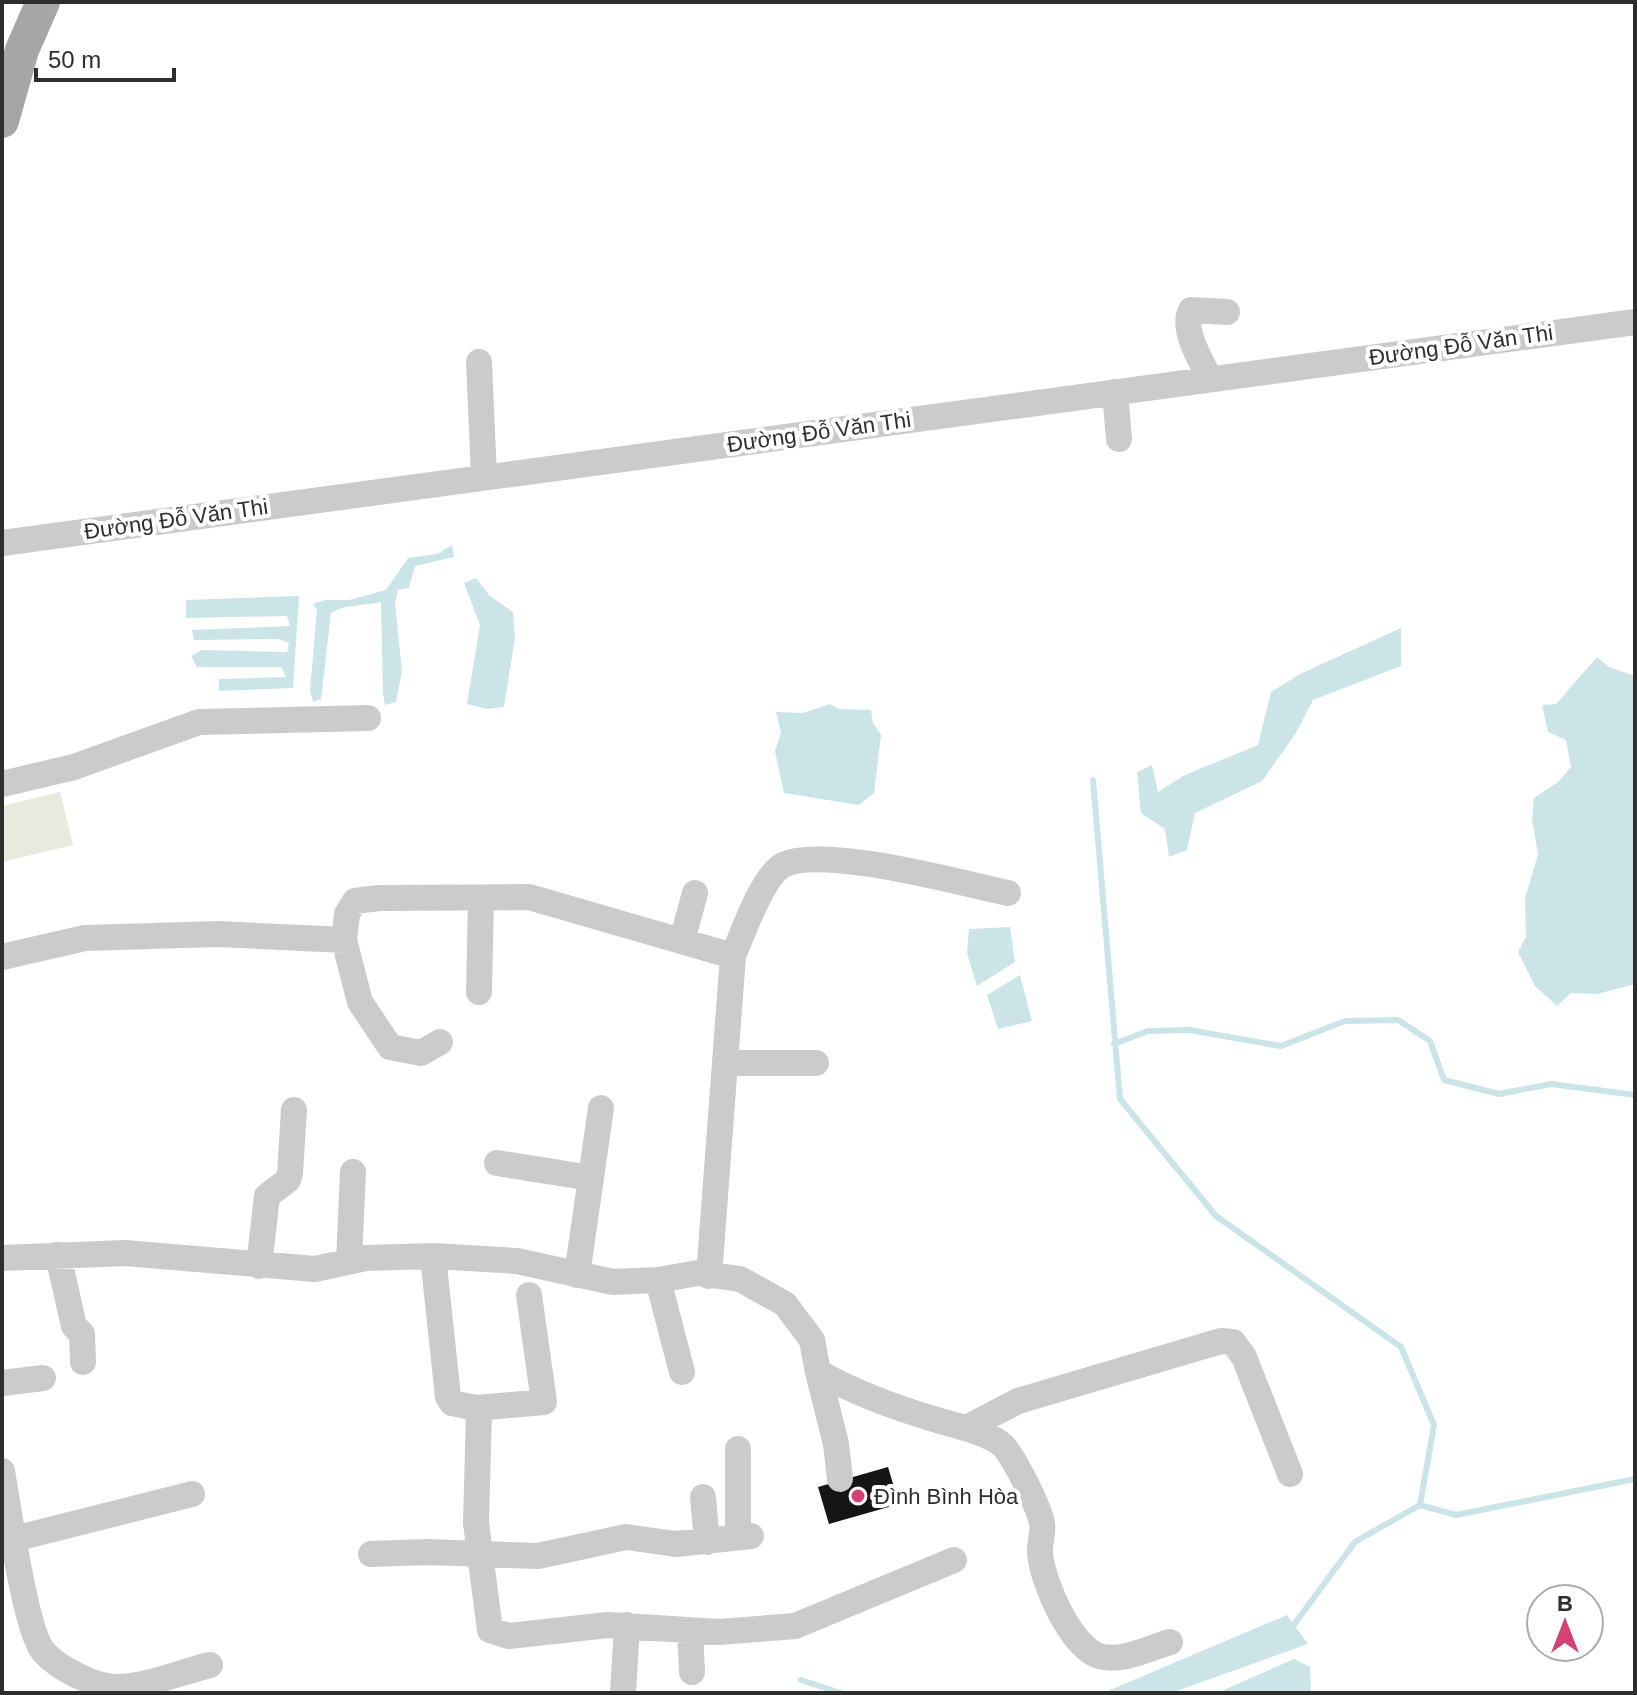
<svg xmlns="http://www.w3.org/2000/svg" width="1637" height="1695" font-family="Helvetica,sans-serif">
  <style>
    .green { fill: #e7eadd }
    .water { fill: #cbe4e8 }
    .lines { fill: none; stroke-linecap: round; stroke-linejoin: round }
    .stream { stroke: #cbe4e8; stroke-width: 6 }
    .building { fill: #151515 }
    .minor { stroke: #cbcbcb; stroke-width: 26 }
    .major { stroke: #a6a6a6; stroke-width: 34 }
    .poi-dot { fill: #d24275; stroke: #fff; stroke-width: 3 }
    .labels { text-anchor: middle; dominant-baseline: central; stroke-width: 8; stroke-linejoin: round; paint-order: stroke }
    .street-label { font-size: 22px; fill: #2e2e2e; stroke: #fff }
    .poi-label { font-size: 22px; fill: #2e2e2e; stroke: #fff; text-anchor: start }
  </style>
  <rect width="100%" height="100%" fill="#fff"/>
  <path class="green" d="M60,792L73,845L2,862V806Z"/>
  <path class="water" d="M452,545L454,557L415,566L409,588L398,590L395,604L402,671L396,702L385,705L383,694L381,602C365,606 345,604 331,613L321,699L313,702L310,690L317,610L313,604L325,600H349L386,590L408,558L437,554Z
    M476,578L489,595L513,612L515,638L504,707L487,709L467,704L480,625L464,583Z
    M299,596L293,688L219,691V679L286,677L281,667H197L191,656L202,650L287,652L289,643L280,639L194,640L192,630L290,626L287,616L186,618V600Z
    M1401,628V666L1313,700L1296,733L1262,781L1195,813L1187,850L1169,857L1165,829L1141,813L1137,772L1152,765L1158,792L1185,775L1258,745L1271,692L1300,674Z
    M1597,657L1609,667L1635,676V984L1597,994L1571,993L1557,1006L1535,986L1518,952L1526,937L1525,899L1538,854L1532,819L1534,798L1558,782L1571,767L1566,740L1548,732L1542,705L1556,704Z
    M830,704L839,709L871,710L873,723L881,735L874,793L859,805L784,793L775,751L781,733L776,712L803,713Z
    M1010,927L1015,962L977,986L967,953L969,929Z
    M1020,975L1032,1021L998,1029L987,995Z
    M1287,1615L1308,1644L1171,1693H1103Z
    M1294,1659L1310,1667L1311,1693H1217Z"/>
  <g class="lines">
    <path class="stream" d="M1093,780L1120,1099L1216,1216L1401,1347L1434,1425L1420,1505L1355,1542L1290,1630
      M1114,1044L1148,1031L1189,1030L1281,1046L1345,1021L1398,1020L1430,1041L1444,1080L1499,1094L1551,1084L1635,1095
      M1420,1505L1456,1515L1635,1479
      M801,1680L841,1693"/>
  </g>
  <path class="building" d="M888,1467L899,1504L829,1524L818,1487Z"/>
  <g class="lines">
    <path class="minor" d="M479,362L484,477
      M1210,379C1201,361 1181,329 1191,310L1227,312
      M1115,392L1119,439
      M2,543L1635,322
      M2,784L74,767L199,722L368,718
      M344,940L360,1002L390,1047L421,1053L440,1042
      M682,941L695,893
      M733,956C743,933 762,877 783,865C822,845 961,883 1008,893
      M2,957L85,938L218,934L344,940L347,914L355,901L379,898L529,897L733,956L709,1276
      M479,992L481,898
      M725,1063H816
      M497,1163L591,1178
      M58,1255L74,1326L82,1334L83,1362
      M433,1256L448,1397L452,1403L476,1408L479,1413L476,1523L490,1630L509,1636L608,1625L719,1632L795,1626L954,1560
      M2,1258L125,1253L315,1269L366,1258L433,1256L517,1261L613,1282L658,1280L698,1273L740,1279L785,1304L812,1340L818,1372C855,1393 896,1408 937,1420C957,1426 982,1431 1000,1443C1012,1451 1039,1508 1042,1523C1044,1532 1039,1544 1040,1553C1042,1581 1070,1646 1099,1656C1120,1663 1150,1648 1170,1642
      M349,1261L353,1172
      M259,1266L267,1196L288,1180L290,1173L294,1110
      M577,1275L601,1108
      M658,1280L682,1372
      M818,1372L836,1444L840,1479
      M2,1383L43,1378
      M476,1408L544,1402L529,1295
      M966,1428L1018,1401L1221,1341L1233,1342L1244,1357L1290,1474
      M738,1449V1537
      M2,1471C8,1505 25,1629 43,1651C56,1667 93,1686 114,1687C144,1688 181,1672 210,1665
      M703,1497L707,1542
      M14,1539L192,1494
      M371,1554L428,1552L538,1556L626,1537L676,1544L751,1536
      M690,1632L692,1672
      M623,1693L627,1625"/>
    <path class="major" d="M2,121L22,50L43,2"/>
  </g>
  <circle class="poi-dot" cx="858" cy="1496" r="8"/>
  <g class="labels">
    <g class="street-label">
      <text transform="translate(1461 345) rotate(-8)">Đường Đỗ Văn Thi</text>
      <text transform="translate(819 432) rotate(-8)">Đường Đỗ Văn Thi</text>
      <text transform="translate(176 519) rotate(-8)">Đường Đỗ Văn Thi</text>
    </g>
    <g class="poi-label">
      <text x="874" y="1496">Đình Bình Hòa</text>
    </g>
  </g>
  <rect width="1637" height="1695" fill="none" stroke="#2e2e2e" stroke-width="8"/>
  <g transform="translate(1565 1623)"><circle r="38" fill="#ffffff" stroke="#ababab" stroke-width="2"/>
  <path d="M0-6L14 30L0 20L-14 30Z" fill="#d24275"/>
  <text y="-12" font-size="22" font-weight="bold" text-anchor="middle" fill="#2e2e2e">B</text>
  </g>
  <path d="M36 68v12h138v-12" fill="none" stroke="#2e2e2e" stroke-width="4"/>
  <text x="48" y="68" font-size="24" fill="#2e2e2e" stroke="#ffffff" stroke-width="6" paint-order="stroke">50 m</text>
</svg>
